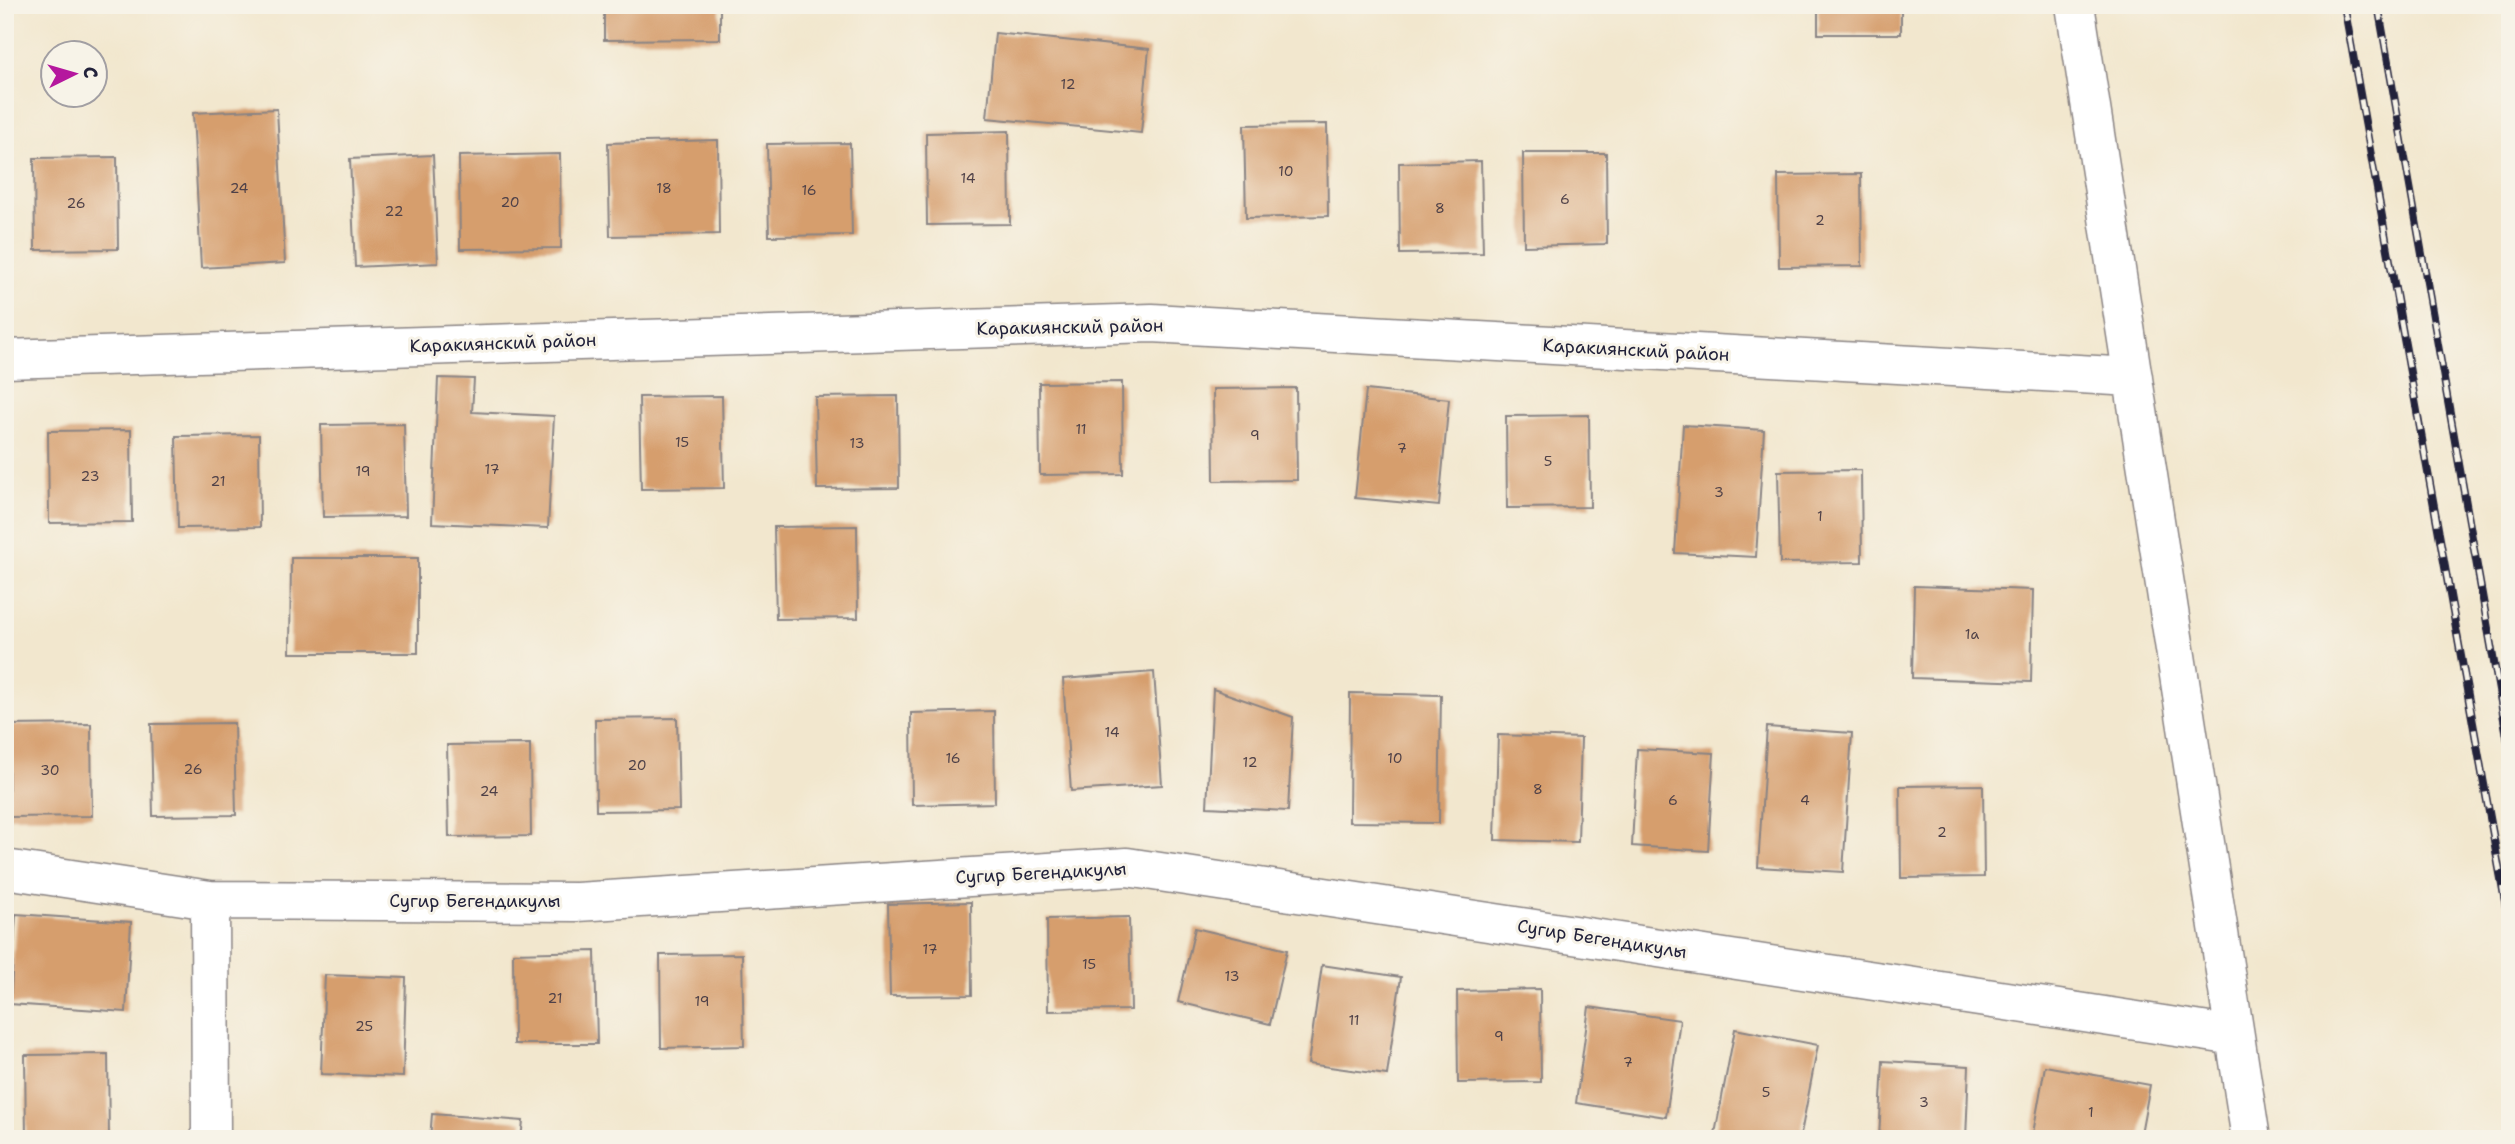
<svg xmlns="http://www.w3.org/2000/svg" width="2515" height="1144" font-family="'Shantell Sans',sans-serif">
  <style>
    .building { fill: #d69e6d }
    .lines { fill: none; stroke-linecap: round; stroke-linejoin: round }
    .minor-casing { stroke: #8a8484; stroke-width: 41 }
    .minor { stroke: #fff; stroke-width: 38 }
    .rail-casing { stroke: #22223b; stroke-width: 8 }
    .rail { stroke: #f7f3e8; stroke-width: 5; stroke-dasharray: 16; stroke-linecap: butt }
    .labels { text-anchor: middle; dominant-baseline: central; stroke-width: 6; stroke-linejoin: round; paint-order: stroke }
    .number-label { font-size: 14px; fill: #4f4148 }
    .street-label { font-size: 18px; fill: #22223b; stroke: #f7f3e8 }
  </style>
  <rect width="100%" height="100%" fill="#f7f3e8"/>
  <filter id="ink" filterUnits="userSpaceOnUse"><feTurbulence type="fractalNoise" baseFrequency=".0143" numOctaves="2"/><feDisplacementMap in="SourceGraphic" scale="14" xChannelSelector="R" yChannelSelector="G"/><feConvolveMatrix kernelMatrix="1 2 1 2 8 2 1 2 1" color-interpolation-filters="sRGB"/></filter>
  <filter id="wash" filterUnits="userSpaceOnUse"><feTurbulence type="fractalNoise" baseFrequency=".00686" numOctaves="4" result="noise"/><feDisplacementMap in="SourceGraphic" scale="28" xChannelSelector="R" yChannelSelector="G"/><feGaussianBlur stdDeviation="1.57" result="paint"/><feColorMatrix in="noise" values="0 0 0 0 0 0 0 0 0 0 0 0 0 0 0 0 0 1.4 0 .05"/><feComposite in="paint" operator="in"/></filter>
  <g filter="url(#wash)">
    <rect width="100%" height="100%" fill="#f2e7ce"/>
    <g id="blocks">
      <path class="building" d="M604,5H720V39L604,40Z
        M1818,5H1901V34H1818Z
        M995,33L1149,49L1141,133L987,118Z
        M277,109L285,263L201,268L193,113Z
        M1327,124L1328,216L1246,218L1244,125Z
        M1009,131L1010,224L927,225L926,133Z
        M718,140L719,234L610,236L608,143Z
        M850,143L852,235L769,236L767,144Z
        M1523,153H1606L1607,244L1524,246Z
        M560,154L561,248L460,249L459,156Z
        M433,155L438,263L355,267L350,159Z
        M117,157L118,249L35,250L34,158Z
        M1481,161L1483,253L1400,254L1399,163Z
        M1861,174L1862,266L1779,267L1778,175Z
        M438,378L474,379L472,412L554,416L548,528L432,523Z
        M1122,382L1123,474L1040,475L1039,383Z
        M1296,388L1297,480L1214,481L1213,389Z
        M1366,390L1449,399L1439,506L1355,498Z
        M722,396L724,488L641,489L639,397Z
        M898,396L899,488L817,489L815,397Z
        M1589,415L1590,507L1507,508L1506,416Z
        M404,424L406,516L323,517L321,425Z
        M1683,425L1764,430L1756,557L1675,553Z
        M131,430L132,522L49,523L48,431Z
        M259,435L260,527L178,528L176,436Z
        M1861,470L1862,562L1780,563L1778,471Z
        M857,526L858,618L776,619L774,527Z
        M291,558H418V653H290Z
        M1914,586L2033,590L2031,682L1912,678Z
        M1154,672L1162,785L1071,791L1063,679Z
        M1213,689L1293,717L1288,811L1207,807Z
        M1350,693L1441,695L1439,823L1349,822Z
        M994,711L995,803L912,805L911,713Z
        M677,718L679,810L596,811L595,719Z
        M234,723L236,815L153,816L151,724Z
        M91,724L92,816L9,817L8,725Z
        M1767,727L1852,733L1843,872L1758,867Z
        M1498,735L1581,738L1578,842L1495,840Z
        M530,744L531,836L449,837L447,745Z
        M1637,749L1714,753L1708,851L1632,846Z
        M1983,785L1984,877L1901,878L1900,786Z
        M971,902L972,995L890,996L888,904Z
        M16,914L131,922L126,1012L10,1004Z
        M1129,917L1131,1010L1048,1011L1047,919Z
        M1195,928L1287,950L1270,1024L1178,1002Z
        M595,951L597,1044H514L513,953Z
        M742,954L744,1046L661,1048L660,955Z
        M1322,965L1401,977L1387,1075L1308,1064Z
        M325,975L406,978L403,1077L321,1074Z
        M1540,989L1541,1082L1458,1083L1457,991Z
        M1589,1007L1680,1020L1666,1117L1576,1103Z
        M1735,1029L1818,1045L1800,1139H1714Z
        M108,1054L109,1139H26L25,1055Z
        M1883,1061L1969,1066L1966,1139H1879Z
        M2045,1066L2150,1085L2140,1139H2032Z
        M432,1114L523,1121L521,1139H430Z"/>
    </g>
  </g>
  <g filter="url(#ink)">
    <use href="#blocks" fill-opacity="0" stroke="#8a8484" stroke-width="2"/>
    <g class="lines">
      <defs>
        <path id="minor" d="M2075,5L2251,1139
          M5,359L1152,323L2133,377
          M5,869L210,900L577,902L1127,867L2235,1036
          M210,900L211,1139"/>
      </defs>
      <use href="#minor" class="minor-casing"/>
      <use href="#minor" class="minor"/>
      <defs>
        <path id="rail" d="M2344,5L2510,929
          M2378,5L2510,753"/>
      </defs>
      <use href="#rail" class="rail-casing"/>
      <use href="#rail" class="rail"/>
    </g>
  </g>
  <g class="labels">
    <g class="number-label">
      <text x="1068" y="84">12</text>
      <text x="1286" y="171">10</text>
      <text x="968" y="178">14</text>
      <text x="239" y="188">24</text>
      <text x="664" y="188">18</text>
      <text x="809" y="190">16</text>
      <text x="1565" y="199">6</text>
      <text x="510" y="202">20</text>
      <text x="76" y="203">26</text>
      <text x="1440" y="208">8</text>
      <text x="394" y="211">22</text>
      <text x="1820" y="220">2</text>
      <text x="1081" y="429">11</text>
      <text x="1255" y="435">9</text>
      <text x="682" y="442">15</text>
      <text x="857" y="443">13</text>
      <text x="1402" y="448">7</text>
      <text x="1548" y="461">5</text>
      <text x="492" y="469">17</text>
      <text x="363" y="471">19</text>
      <text x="90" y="476">23</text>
      <text x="218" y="481">21</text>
      <text x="1719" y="492">3</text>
      <text x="1820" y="516">1</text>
      <text x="1972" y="634">1а</text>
      <text x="1112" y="732">14</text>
      <text x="953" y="758">16</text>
      <text x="1395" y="758">10</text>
      <text x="1250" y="762">12</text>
      <text x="637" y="765">20</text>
      <text x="193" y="769">26</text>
      <text x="50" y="770">30</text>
      <text x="1538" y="789">8</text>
      <text x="489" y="791">24</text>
      <text x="1673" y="800">6</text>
      <text x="1805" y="800">4</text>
      <text x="1942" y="832">2</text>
      <text x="930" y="949">17</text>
      <text x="1089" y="964">15</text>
      <text x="1232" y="976">13</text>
      <text x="555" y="998">21</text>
      <text x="702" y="1001">19</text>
      <text x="1354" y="1020">11</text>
      <text x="364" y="1026">25</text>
      <text x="1499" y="1036">9</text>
      <text x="1628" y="1062">7</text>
      <text x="1766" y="1092">5</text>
      <text x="1924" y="1102">3</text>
      <text x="2091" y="1112">1</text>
    </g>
    <g class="street-label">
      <text transform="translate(1070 327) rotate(-1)">Каракиянский район</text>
      <text transform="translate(503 343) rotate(-2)">Каракиянский район</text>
      <text transform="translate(1636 350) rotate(3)">Каракиянский район</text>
      <text transform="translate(1041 873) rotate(-3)">Сугир Бегендикулы</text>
      <text x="475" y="901">Сугир Бегендикулы</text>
      <text transform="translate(1602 939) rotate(9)">Сугир Бегендикулы</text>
    </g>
  </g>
  <rect width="2515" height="1144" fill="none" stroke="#f7f3e8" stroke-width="28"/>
  <g transform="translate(74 74) rotate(85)"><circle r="33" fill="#f7f3e8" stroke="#a29fa3" stroke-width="2"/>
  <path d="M0-5L12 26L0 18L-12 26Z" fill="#b5179e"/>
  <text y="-10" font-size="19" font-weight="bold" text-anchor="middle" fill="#22223b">С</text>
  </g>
</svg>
